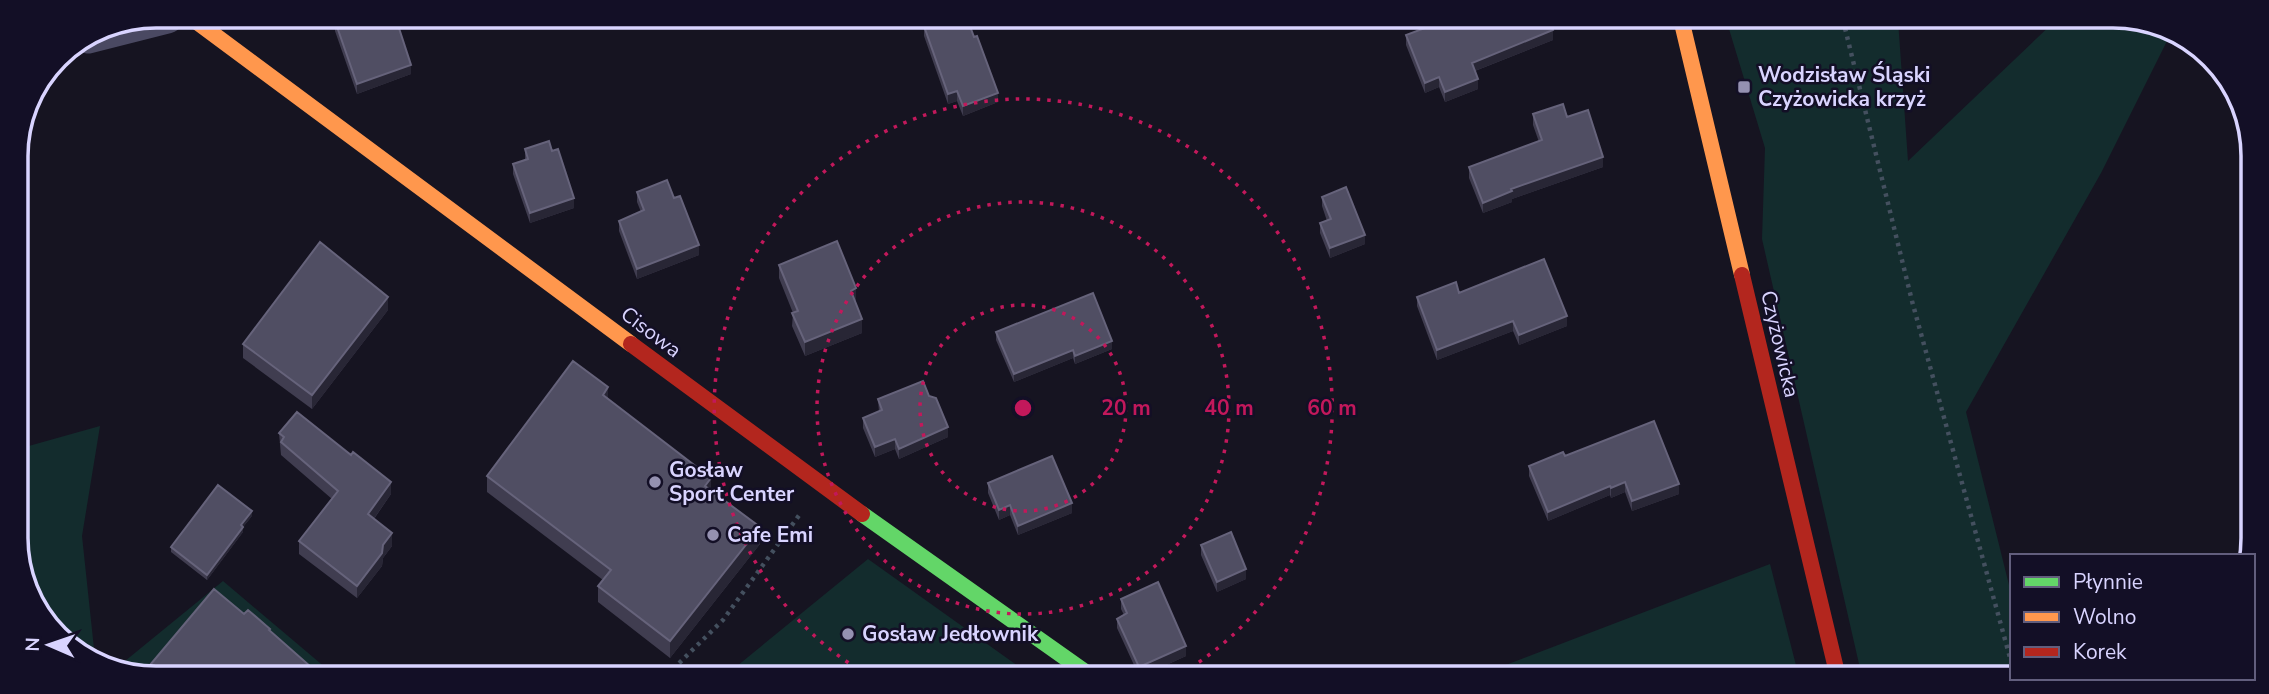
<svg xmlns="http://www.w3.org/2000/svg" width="2269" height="694" font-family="'Nunito Sans',sans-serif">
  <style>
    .green { fill: #132c2d }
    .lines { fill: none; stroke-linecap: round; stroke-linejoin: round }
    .path { stroke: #44505f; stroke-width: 4.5; stroke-dasharray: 3.5 5; stroke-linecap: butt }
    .street { stroke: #4a4962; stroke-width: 35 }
    .fast { stroke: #63d668; stroke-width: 16 }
    .slow { stroke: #ff974d; stroke-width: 16 }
    .jam { stroke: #b3261e; stroke-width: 16 }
    .wall { fill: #403d50 }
    .shaded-wall { fill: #282635 }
    .building { fill: #504e63; stroke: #66637b; stroke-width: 2 }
    .ring { fill: none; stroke: #c2185b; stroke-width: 3.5; stroke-dasharray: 3.5 7 }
    .poi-dot { fill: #9591b1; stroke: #130f26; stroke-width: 2.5 }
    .labels { text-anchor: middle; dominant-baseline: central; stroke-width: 5; stroke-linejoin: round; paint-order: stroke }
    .poi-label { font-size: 21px; font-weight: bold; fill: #d9d4ff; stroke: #130f26; text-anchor: start }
    .street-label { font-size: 21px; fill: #d9d4ff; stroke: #130f26 }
    .rim { fill: none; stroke: #d9d4ff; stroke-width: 3.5 }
    .centre { fill: #c2185b; stroke: #130f26; stroke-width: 3.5 }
    .ring-label { font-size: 21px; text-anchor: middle; font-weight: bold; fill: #c2185b; stroke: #130f26; stroke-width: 5; stroke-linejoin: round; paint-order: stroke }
  </style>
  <rect width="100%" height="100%" fill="#161421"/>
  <path class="green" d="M1726,19L1898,20L1908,161L2056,20H2149L2171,33L2101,173L1966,412L2012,597V678L1862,677L1762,239L1765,148Z
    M100,426L82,536L95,658L51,631L18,565V449Z
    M868,559L1032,676L726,675Z
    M1770,564L1799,677H1474Z
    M223,581L333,674H120L114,670Z"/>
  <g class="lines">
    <path class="path" d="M1843,20L1912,301L2012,665
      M667,675L723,620L800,514"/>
    <path class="street" d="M88,36L167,16"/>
    <path class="fast" d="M862,514L1091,676"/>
    <path class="slow" d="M189,16L631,344
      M1681,19L1742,275"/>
    <path class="jam" d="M1742,275L1838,677
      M631,344L862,514"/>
  </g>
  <path class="wall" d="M335,21L411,74L357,94L335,31Z
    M924,26L998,102L963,116L957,101L948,104L924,36Z
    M1406,35L1553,40L1475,71L1478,89L1445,102L1439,87L1425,93L1406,45Z
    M1533,114L1567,117L1603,167L1512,199V202L1483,213L1469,178V167L1539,142L1533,125Z
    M525,149L552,151L574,208L530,223L513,174V164L525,160Z
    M637,192L699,255L637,279L619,231V221L641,212L637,202Z
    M1322,197L1365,244L1330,258L1320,233V223L1327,221L1322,206Z
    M779,265L855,302L862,333L805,356L792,326L793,313L779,278Z
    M1459,293L1567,326L1519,345L1513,331L1437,360L1417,306V297Z
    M388,310L312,409L243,358V344Z
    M996,332L1112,349L1075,364L1073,358L1014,382L996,340Z
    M608,399L711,491L760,544L670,658L598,602V586L603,580L487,492V476Z
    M878,399L948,437L899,459L895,449L875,457L863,428V418L879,412Z
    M279,433L391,494L374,519L392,546L383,558L382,566L357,598L299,554V541L332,499L281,455Z
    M1565,456L1679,494L1632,511L1625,492L1611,498L1610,495L1548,521L1529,476V466Z
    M988,483L1072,513L1018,535L1010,515L999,520L988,493Z
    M252,516L243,527V532L207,580L171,552V547Z
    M1201,545L1246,579L1217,592L1201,555Z
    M1121,599L1186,656L1142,676H1139L1117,628V619L1124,615L1121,609Z
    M244,614L270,631L311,672L309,674H153L150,671V665Z"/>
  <path class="shaded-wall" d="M1553,30V40L1472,72V63Z
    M411,65V74L357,94V84Z
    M1439,77V87L1425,93V83Z
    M1478,79V89L1445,102V92Z
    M957,91V101L948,104V94Z
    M998,93V102L963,116V106Z
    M1603,157V167L1512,199V202L1483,213V203L1511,189Z
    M574,198V208L530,223V213Z
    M1365,235V244L1330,258V248Z
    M699,245V255L637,279V269Z
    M856,288V302L851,291Z
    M388,297V310L312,409V395Z
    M1567,316V326L1519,345V335Z
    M862,319V333L805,356V342Z
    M1513,321V331L1437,360V350Z
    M1112,341V349L1075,364V356Z
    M1073,350V358L1014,382V374Z
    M608,387V404L603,395Z
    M948,427V437L899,459V449Z
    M895,439V449L875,457V447Z
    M711,478V494L705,486Z
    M391,482V494L368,527V514Z
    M1625,482V492L1611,498V488Z
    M1679,484V494L1632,511V501Z
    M1610,486V495L1548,521V512Z
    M1072,503V513L1018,535V526Z
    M1010,505V515L999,520V510Z
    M252,511V516L243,527V532L207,580V575L241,525Z
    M760,527V544L670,658V641Z
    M392,533V546L383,558L382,566L357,598V586L383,545Z
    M1246,569V579L1217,592V582Z
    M1186,646V656L1142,676H1139V667Z"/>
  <path class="building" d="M350,16H395L411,65L357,84L335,21Z
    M946,18H967L974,37L977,36L998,93L963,106L957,91L948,94L924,26Z
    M1449,19H1549L1553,30L1472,63L1478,79L1445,92L1439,77L1425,83L1406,35Z
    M1563,104L1567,117L1588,110L1603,157L1511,189L1512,191L1483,203L1469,167L1542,140L1533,114Z
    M549,141L552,151L558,149L574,198L530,213L513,164L528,159L525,149Z
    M667,180L674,198L680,196L699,245L637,269L619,221L644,210L637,192Z
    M1346,187L1365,235L1330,248L1320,223L1331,219L1322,197Z
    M837,241L856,288L851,291L862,319L805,342L792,313L798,311L779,265Z
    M320,242L388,297L312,395L243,344Z
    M1544,259L1567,316L1519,335L1513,321L1437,350L1417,297L1456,282L1459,293Z
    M1093,293L1112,341L1075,356L1073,350L1014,374L996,332Z
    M573,361L608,387L603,395L711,478L705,486L760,527L670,641L598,586L611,570L487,476Z
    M923,381L929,396L936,398L948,427L899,449L895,439L875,447L863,418L882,410L878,399Z
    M297,412L351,455L353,452L391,482L368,514L392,533L383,545L382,553L357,586L299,541L338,491L281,442L284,437L279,433Z
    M1654,421L1679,484L1632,501L1625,482L1611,488L1610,486L1548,512L1529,466L1563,452L1565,456Z
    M1052,456L1072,503L1018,526L1010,505L999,510L988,483Z
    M218,485L252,511L241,525L243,527L207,575L171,547Z
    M1231,532L1246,569L1217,582L1201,545Z
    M1158,582L1186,646L1139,667L1117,619L1127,613L1121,599Z
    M214,589L244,614L248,610L270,629L269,630L311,667L306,672L308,674H159L150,665Z"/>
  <g class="ring">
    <circle cx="1023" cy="408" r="103"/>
    <circle cx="1023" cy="408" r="206"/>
    <path d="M866 674A309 309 0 1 1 1177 676"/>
  </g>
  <g class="poi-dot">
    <rect x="1737" y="80" width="14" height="14" rx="3.5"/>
    <circle cx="655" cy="482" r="7"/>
    <circle cx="713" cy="535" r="7"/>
    <circle cx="848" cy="634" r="7"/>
  </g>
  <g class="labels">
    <g class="poi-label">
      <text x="1758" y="75">Wodzisław Śląski<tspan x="1758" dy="24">Czyżowicka krzyż</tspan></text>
      <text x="669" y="470">Gosław<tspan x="669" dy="24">Sport Center</tspan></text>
      <text x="727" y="535">Cafe Emi</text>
      <text x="862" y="634">Gosław Jedłownik</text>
    </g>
    <g class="street-label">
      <text transform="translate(651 332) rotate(37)">Cisowa</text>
      <text transform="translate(1780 344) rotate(77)">Czyżowicka</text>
    </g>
  </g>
  <path d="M0 0H2269V694H0ZM156 28H2113A128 128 0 0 1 2241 156V538A128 128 0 0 1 2113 666H156A128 128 0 0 1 28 538V156A128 128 0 0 1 156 28Z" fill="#130f26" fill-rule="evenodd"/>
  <path class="rim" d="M156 28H2113A128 128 0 0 1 2241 156V538A128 128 0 0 1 2113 666H156A128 128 0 0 1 28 538V156A128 128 0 0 1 156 28Z"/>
  <circle cx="1023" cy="408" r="10" class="centre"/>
  <g class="ring-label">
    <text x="1126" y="415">20 m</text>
    <text x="1229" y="415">40 m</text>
    <text x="1332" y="415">60 m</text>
  </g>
  <rect x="2010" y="554" width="245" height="126" fill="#130f26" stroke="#625e7d" stroke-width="2"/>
  <rect x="2024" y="577" width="35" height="10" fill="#63d668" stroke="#625e7d" stroke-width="2"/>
  <text x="2073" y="589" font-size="21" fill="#d9d4ff">Płynnie</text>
  <rect x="2024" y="612" width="35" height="10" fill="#ff974d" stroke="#625e7d" stroke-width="2"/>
  <text x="2073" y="624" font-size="21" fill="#d9d4ff">Wolno</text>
  <rect x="2024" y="647" width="35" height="10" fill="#b3261e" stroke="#625e7d" stroke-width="2"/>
  <text x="2073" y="659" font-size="21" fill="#d9d4ff">Korek</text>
  <g transform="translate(49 645) rotate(272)" stroke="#130f26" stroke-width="5" paint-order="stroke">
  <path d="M0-5L12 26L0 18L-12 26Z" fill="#d9d4ff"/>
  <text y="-10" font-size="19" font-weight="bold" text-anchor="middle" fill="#d9d4ff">N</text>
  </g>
</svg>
